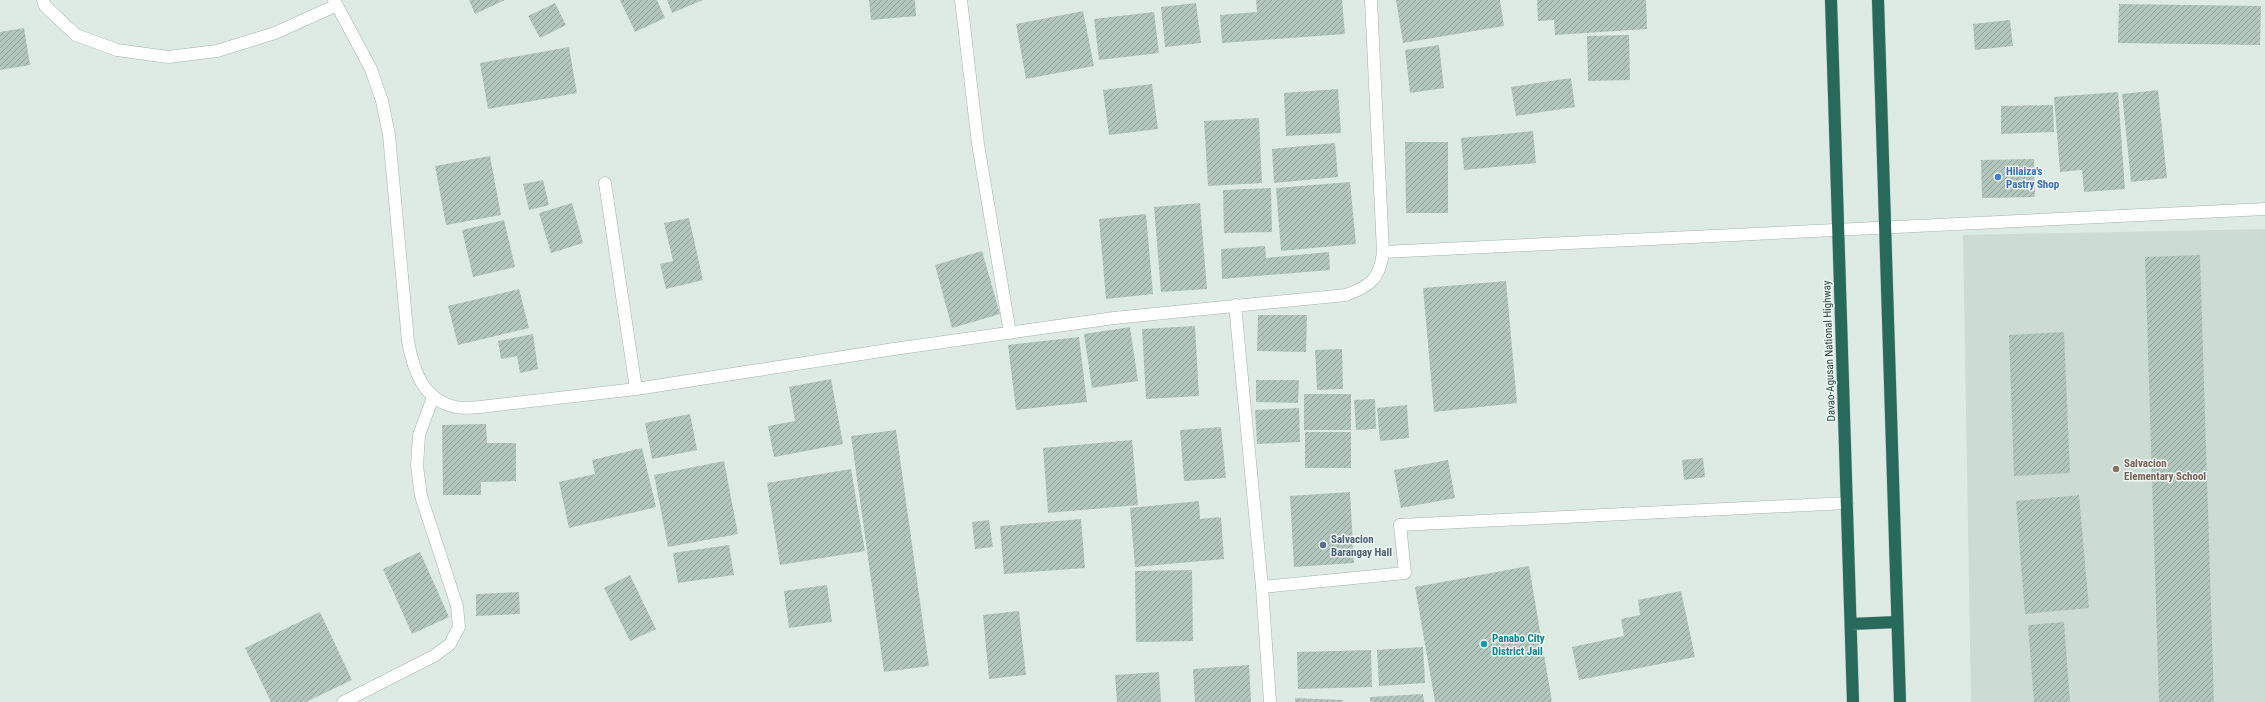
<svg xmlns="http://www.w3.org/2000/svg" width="2265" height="702" font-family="'Roboto Condensed',sans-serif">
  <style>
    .built { fill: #ccdbd4 }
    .building { fill: url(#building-hatch) }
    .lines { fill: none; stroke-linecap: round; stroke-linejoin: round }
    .lane-casing { stroke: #a1b3ac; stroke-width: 13 }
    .street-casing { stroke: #a1b3ac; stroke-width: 13 }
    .highway-casing { stroke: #c0c8c6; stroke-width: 13 }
    .lane { stroke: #fff; stroke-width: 12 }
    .street { stroke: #fff; stroke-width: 12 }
    .highway { stroke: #276a5c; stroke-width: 12 }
    .shop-dot { fill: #3f7fe0; stroke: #eef7f3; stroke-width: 1.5 }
    .education-dot { fill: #8d6e63; stroke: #eef7f3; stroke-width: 1.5 }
    .service-dot { fill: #5c6f8a; stroke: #eef7f3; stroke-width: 1.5 }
    .culture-dot { fill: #0f9aa8; stroke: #eef7f3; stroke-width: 1.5 }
    .labels { text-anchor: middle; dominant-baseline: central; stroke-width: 3; stroke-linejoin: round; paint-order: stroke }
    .shop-label { font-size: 11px; font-weight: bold; fill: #366cbe; stroke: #eef7f3; text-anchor: start }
    .street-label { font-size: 11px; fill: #1e3c33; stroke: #eef7f3 }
    .education-label { font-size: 11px; font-weight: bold; fill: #785e54; stroke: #eef7f3; text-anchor: start }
    .service-label { font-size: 11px; font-weight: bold; fill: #4e5e75; stroke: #eef7f3; text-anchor: start }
    .culture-label { font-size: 11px; font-weight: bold; fill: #0d838f; stroke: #eef7f3; text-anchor: start }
  </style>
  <defs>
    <pattern id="building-hatch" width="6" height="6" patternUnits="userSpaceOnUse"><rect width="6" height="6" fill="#b3c6be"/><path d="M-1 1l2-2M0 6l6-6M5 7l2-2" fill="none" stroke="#91a29b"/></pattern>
  </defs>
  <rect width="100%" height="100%" fill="#deebe5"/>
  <path class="built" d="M2265,229V702H1971L1963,235Z"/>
  <path class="building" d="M469,0H505L475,14Z
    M620,0H657L665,18L635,32Z
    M667,0H703L672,13Z
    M869,0H915L916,16L871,20Z
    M1256,0H1342L1345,34L1222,43L1220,15L1257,12Z
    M1396,0H1500L1504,26L1403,43Z
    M1537,0H1646L1647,29L1555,35L1554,20L1538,21Z
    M555,3L566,25L540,38L528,16Z
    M1196,3L1201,43L1165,47L1161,7Z
    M2119,4L2261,6L2260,45L2118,43Z
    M1083,11L1094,66L1026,79L1016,24Z
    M1154,12L1159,53L1099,60L1094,19Z
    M2010,20L2013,46L1975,50L1973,24Z
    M24,28L30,65L0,70V32Z
    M1629,35L1630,80L1588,81L1587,36Z
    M1439,45L1444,88L1410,93L1405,50Z
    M569,47L577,93L488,109L480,63Z
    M1571,78L1575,107L1516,116L1511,87Z
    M1152,84L1158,129L1109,135L1103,90Z
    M1338,89L1341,133L1286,136L1284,93Z
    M2158,90L2167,178L2131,182L2122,94Z
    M2118,92L2125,189L2084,192L2082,170L2060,172L2054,97Z
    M2053,105L2054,132L2001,134V106Z
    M1259,118L1262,183L1208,186L1204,121Z
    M1533,131L1536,163L1464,170L1461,138Z
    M1405,142H1448V213H1406Z
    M1335,143L1338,177L1274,183L1272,149Z
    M490,156L501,215L446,225L435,166Z
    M2034,159L2035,197L1982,198L1981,160Z
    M543,180L549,205L529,210L523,184Z
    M1350,182L1356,244L1281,251L1276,188Z
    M1271,188L1272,232L1224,233L1223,190Z
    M572,203L583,243L551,253L539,213Z
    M1200,203L1207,289L1161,292L1154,207Z
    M1146,214L1153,294L1106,299L1099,219Z
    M689,218L703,280L666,289L660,264L673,261L664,223Z
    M504,220L515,267L473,277L462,230Z
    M1265,246L1266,258L1329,252L1330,270L1222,279L1221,249Z
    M982,251L1000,314L952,328L935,265Z
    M2200,255L2214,702H2159L2145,257Z
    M1506,281L1517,403L1434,412L1423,288Z
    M519,289L529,328L458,345L448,306Z
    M1258,315H1307L1306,352L1257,351Z
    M1195,326L1199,396L1146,399L1142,329Z
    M1130,327L1138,381L1092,388L1084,334Z
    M2064,332L2070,473L2014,476L2009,335Z
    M533,334L538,369L520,373L517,356L501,359L498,341Z
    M1079,337L1087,402L1016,410L1008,345Z
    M1342,349L1343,389L1317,390L1315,350Z
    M831,379L843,444L774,457L768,426L795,421L789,387Z
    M1256,380H1299L1298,403L1256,402Z
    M1304,394H1351V430H1304Z
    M1375,399L1376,429L1356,430L1354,400Z
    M1407,405L1409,438L1380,441L1377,408Z
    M1299,408L1300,442L1257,444L1255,410Z
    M690,414L697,450L652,459L645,423Z
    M486,424L487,443H516V481L481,482V495H443L442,425Z
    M1221,427L1226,478L1184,481L1180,430Z
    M896,430L929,666L884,672L851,436Z
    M1305,432H1351V468H1305Z
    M1132,440L1138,505L1048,513L1043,448Z
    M642,448L656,507L569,528L559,482L595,474L592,460Z
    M1703,458L1705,477L1684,480L1682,460Z
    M1448,460L1455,498L1401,508L1394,470Z
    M724,461L738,534L668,547L654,475Z
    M851,469L865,551L780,565L767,483Z
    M1350,492L1354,563L1294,567L1290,496Z
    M2079,495L2089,608L2025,614L2016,501Z
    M1199,501L1200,519L1221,517L1224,559L1135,567L1130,508Z
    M1081,519L1085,568L1004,574L1000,526Z
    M989,520L993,547L975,549L972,522Z
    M729,545L734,575L678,583L673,553Z
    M420,552L449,617L412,634L383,569Z
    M1529,566L1552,702H1435L1415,587Z
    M1192,570L1193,641L1136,642L1135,571Z
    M630,575L656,629L630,641L604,588Z
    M827,585L832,622L789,628L784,591Z
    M1681,591L1695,657L1579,680L1572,647L1624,636L1621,619L1640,615L1638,600Z
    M519,592L520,614L476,616V594Z
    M1019,611L1026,675L989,679L983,615Z
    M320,612L352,680L306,702H271L245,648Z
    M2064,622L2070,702H2034L2028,625Z
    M1423,647L1425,683L1379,686L1377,650Z
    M1371,650L1372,687L1298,689L1297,652Z
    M1249,665L1251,702H1195L1193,669Z
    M1159,672L1161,702H1117L1115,675Z
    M1423,694L1424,702H1370V697Z
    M1295,698L1343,700V702H1295Z"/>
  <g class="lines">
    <defs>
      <path id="lane" d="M1262,587L1405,573L1400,525"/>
      <path id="street" d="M43,0L45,6L76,35L117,50L168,57L217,51L275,33L337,5
        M334,0L371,69L382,101L389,135L408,341C413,369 423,401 456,407C463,409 473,407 480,407L636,389L894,349L1114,318L1346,295C1370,286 1380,279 1383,252L1371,0
        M961,0L978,144L1010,333
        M605,183L636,389
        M1383,252L2265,209
        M1235,305L1262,587L1270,702
        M1400,525L1847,503
        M343,702L434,656L450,644L459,627L457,606L421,496L417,466L419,435L433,397"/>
      <path id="highway" d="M1831,0L1853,702
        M1878,0L1900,702
        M1851,624L1897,622"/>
    </defs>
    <use href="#lane" class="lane-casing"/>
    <use href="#street" class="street-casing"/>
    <use href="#highway" class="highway-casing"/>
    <use href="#lane" class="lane"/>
    <use href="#street" class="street"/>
    <use href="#highway" class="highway"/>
  </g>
  <circle class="shop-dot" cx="1998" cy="177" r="4"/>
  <circle class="education-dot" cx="2116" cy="469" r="4"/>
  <circle class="service-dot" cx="1323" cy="545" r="4"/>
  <circle class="culture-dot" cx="1484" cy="644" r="4"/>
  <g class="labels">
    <g class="shop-label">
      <text x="2006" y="171">Hilaiza's<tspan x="2006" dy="13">Pastry Shop</tspan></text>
    </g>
    <g class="street-label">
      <text transform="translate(1829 351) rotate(-92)">Davao-Agusan National Highway</text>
    </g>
    <g class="education-label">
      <text x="2124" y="463">Salvacion<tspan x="2124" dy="13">Elementary School</tspan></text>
    </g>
    <g class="service-label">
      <text x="1331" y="539">Salvacion<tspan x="1331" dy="13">Barangay Hall</tspan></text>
    </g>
    <g class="culture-label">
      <text x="1492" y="638">Panabo City<tspan x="1492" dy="13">District Jail</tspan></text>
    </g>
  </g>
</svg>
